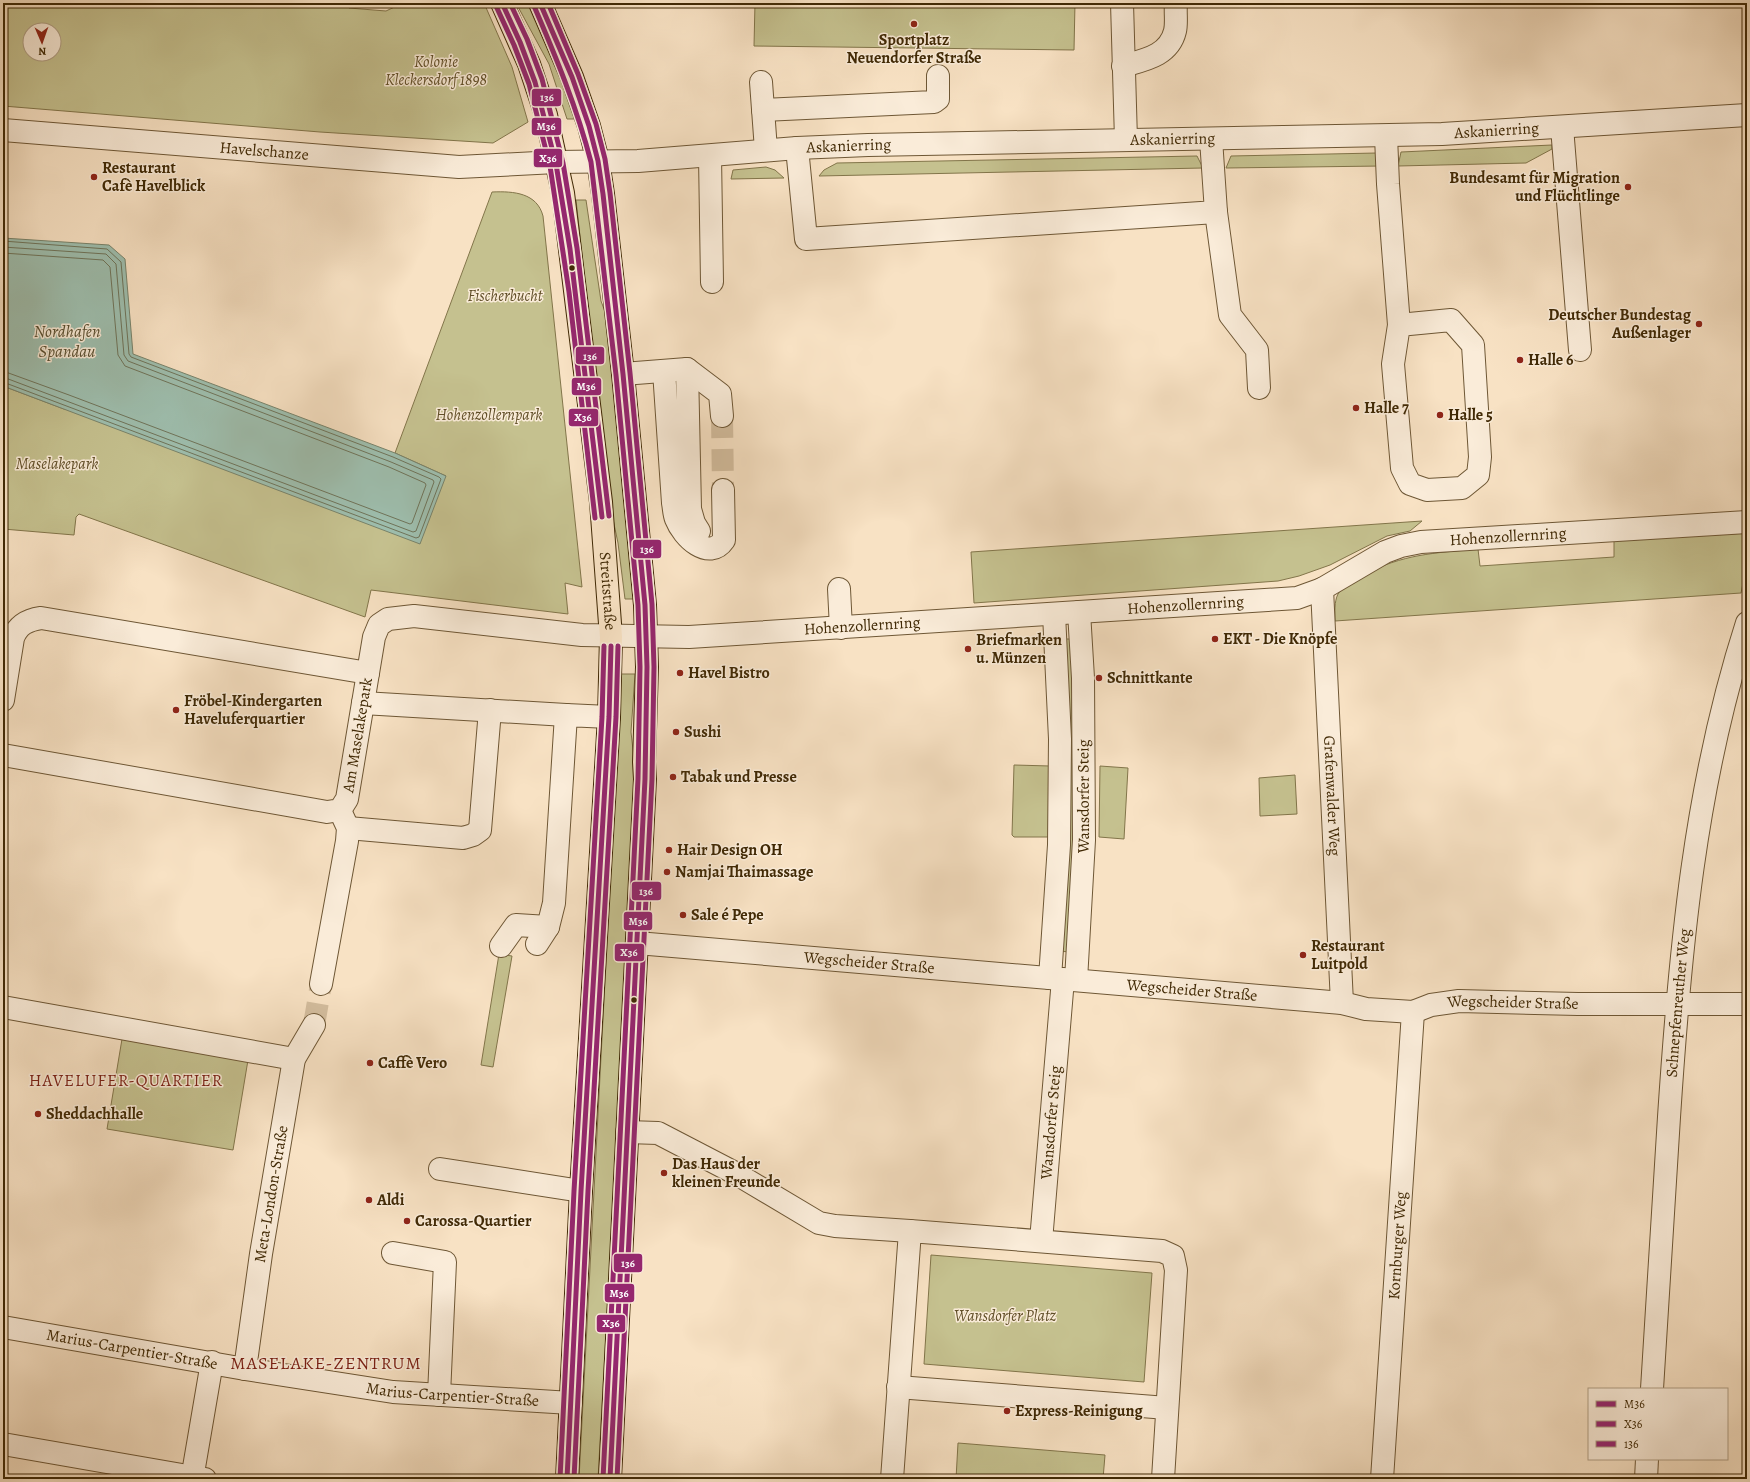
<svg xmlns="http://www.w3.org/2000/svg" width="1750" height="1482" font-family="Alegreya,serif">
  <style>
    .green { fill: #c5c18f; stroke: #82754a; fill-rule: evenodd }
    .water { fill: #9ebfaf; stroke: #78836b }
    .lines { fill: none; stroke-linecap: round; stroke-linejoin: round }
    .shore { stroke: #6f745a; stroke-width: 1 }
    .minor-tunnel { stroke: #d3bd9e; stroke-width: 22; stroke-dasharray: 22 11; stroke-linecap: butt }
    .minor-casing { stroke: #6e5735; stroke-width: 24 }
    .major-casing { stroke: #402905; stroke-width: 24 }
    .minor { stroke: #faecd9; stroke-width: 22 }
    .major { stroke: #f8e2c4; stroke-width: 22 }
    .bus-1-casing { stroke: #faecd9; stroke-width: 8 }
    .bus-2-casing { stroke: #faecd9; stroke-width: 8 }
    .bus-3-casing { stroke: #faecd9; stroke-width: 8 }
    .bus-1 { stroke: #95276e; stroke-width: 5 }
    .bus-2 { stroke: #95276e; stroke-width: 5 }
    .bus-3 { stroke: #95276e; stroke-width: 5 }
    .poi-dot { fill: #8f2418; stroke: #faecd9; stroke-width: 1.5 }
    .bus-dot { fill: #402905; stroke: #faecd9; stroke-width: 1.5 }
    .labels { text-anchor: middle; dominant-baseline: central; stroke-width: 3; stroke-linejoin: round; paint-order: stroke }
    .poi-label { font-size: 16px; font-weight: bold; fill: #402905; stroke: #faecd9; text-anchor: start }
    .park-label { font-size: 16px; font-style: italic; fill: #614f28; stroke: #faecd9 }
    .street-label { font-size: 16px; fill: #402905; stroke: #faecd9 }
    .water-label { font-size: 17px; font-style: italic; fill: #584e30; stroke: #faecd9 }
    .neighbourhood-label { font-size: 17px; letter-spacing: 1px; fill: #7a1f14; stroke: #faecd9 }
    .quarter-label { font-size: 18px; letter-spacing: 1px; fill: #7a1f14; stroke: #faecd9 }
    .line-badge { stroke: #faecd9; stroke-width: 1.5 }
    .badge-label { font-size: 11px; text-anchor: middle; font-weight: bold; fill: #fff }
  </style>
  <rect width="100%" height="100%" fill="#f8e2c4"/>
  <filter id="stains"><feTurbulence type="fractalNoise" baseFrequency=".005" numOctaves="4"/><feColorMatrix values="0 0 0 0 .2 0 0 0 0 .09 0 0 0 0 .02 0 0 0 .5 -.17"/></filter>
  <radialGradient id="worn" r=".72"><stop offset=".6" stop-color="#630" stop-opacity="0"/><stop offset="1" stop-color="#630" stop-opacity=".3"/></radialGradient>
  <path class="green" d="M3,3H347L349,8L386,11L403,3H484L512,67L528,122L493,143L320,132L3,106ZM30,30H54V54H30Z
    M516,3H529L540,26L577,119H567L549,64Z
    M755,3H1075L1074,50L754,46Z
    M1552,145V149L1526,163L1398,166L1401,152Z
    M1377,153L1382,166L1226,168L1231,156Z
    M1197,156L1203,168L819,176L824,170L837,163Z
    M766,167L775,170L784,178L731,179L733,170Z
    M492,192C514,191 537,193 543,216L582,587L565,583L568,614L371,590L365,617L79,514L76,517L74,535L3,529V386L64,409L446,476L395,453Z
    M576,200H586L601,301L607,317L639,599H625L618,543L609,500Z
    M1422,521L1410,531L1387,536L1330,565L1299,576L1278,581L974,603L971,552Z
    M1747,533V564L1741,593L1335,621C1335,612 1334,602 1338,594C1344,585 1354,580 1363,575C1403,554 1434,553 1478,549L1480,566L1614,557V541Z
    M1064,639H1073L1080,725L1069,952L1059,951Z
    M621,674H635L631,732L635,768L625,988L598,1479H579Z
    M1014,765L1050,766L1049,836L1047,837H1014L1012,835Z
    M1100,766L1128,768L1124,839L1099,837Z
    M1295,775L1297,814L1260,816L1259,778Z
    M499,954L512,956L493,1067L481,1065Z
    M122,1039L248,1060L233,1150L107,1129Z
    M931,1255L1152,1273L1144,1382L924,1364Z
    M958,1443L1105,1455L1103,1479H956Z"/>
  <path class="water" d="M3,238L109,245L125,259L133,354L395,453L446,476L420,544L3,386Z"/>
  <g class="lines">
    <path class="shore" d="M3,241L107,249L121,262L129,354L131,357L393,457L439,477L441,479L419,537L416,538L3,382
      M3,247L106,254L116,264L124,355L128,361L391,462L433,480L434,482L416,531L413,532L3,377
      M3,253L103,260L110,267L118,355L125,366L389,467L425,483L426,485L412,523L410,524L69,395L3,371"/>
    <path class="minor-tunnel" d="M722,416L723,490
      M314,1025L321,984"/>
    <defs>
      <g id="minor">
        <path d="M1122,3L1126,140"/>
        <path d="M1123,66C1144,60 1169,56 1175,31C1177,23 1175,12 1176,3"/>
        <path d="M761,82L766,150"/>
        <path d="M763,110L934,102L938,99V76"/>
        <path d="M1562,127L1580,350"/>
        <path id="s1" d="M3,130L459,167L556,162L638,161L797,148L868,145L1442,134L1747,115"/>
        <path d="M1386,136L1388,184L1399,325L1393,364L1402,468L1410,484L1427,490L1462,488L1478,475L1480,457L1473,345L1451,320L1399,325"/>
        <path d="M797,148L806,239L1216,212L1211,139"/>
        <path d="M710,156L712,282"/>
        <path d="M1216,212L1230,315L1257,350L1259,388"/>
        <path d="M687,369L690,509L694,523L699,531"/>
        <path d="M664,371L673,503C674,508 674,514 676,519C683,537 709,562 724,540L723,490"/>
        <path d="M623,374L687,369L720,394L722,416"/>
        <path d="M839,589L841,628"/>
        <path id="s2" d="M1322,589L1342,1003"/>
        <path d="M3,700L13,638C18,625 27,620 41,618L368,673"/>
        <path d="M363,703L566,715"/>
        <path id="s3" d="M3,755L327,812L340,810L347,799L374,637L379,625L388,619L414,616L582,635L689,637L1297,598L1322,589L1385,552L1401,546L1421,542L1747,522"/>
        <path d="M348,828L463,838L473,835L480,830L490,710"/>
        <path id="s4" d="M637,943L1342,1003L1366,1009L1413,1012L1431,1005L1459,1001L1578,1004H1747"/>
        <path d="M537,944L548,927L554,903L566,715L609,717"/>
        <path d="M501,946L516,925L548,927"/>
        <path d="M1050,978L1059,845L1060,739L1054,614"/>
        <path id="s5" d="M1076,980L1084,840L1083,678L1079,612"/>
        <path d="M321,984L347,841L348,828L342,815"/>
        <path d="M3,1007L294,1059"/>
        <path d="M627,1132L658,1133L735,1173L819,1223L835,1226L910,1231"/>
        <path d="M440,1169L581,1191"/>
        <path id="s6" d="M1041,1241L1063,979"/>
        <path d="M393,1253L445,1262L439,1395"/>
        <path id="s7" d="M3,1327L245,1369L393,1392L571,1403"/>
        <path id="s8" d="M245,1369L261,1254L294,1059L314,1025"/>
        <path d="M898,1387L1167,1408"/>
        <path id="s9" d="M1652,1389C1658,1298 1663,1208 1669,1117C1680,949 1695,784 1747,623"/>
        <path d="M3,1444L205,1479"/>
        <path d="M192,1479L212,1362"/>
        <path d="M892,1479L910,1231L1162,1251L1173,1256L1176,1270L1163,1479"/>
        <path id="s10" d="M1382,1479L1413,1012"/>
        <path d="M1646,1479L1647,1459"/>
      </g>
      <g id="major">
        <path id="s11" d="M502,3L529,64L546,115L563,193L601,502L611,637L609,717L581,1191L567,1479"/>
        <path d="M540,3L572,77L589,126L598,161L603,194L623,374L645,605L647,667L644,762L645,779L610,1479"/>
      </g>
    </defs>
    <use href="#minor" class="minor-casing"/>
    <use href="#major" class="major-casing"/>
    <use href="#minor" class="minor"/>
    <use href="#major" class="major"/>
    <defs>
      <path id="bus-1" d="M502,3L520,42L535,82L556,164L570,249L602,517
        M540,3L572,77L589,126L598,161L603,194L623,374L645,605L647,667L645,779L610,1479
        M567,1479L581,1191L609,717L611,646"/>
      <path id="bus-2" d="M496,6L514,45L529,84L550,166L569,292L595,518
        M534,6C556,57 577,108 591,162L616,375L638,605L640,667L638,779L603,1479
        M574,1479L588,1191L616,717L618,646"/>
      <path id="bus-3" d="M510,3L527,39L542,79L563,163L577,248L609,516
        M548,3L578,74L596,124L605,159L610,193L630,373L652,604L654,667L652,779L617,1479
        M560,1479L574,1191L602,717L604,646"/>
    </defs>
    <use href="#bus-1" class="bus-1-casing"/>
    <use href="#bus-2" class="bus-2-casing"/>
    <use href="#bus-3" class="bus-3-casing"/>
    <use href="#bus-1" class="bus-1"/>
    <use href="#bus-2" class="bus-2"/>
    <use href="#bus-3" class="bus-3"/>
  </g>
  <g class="poi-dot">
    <circle cx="914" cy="24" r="4"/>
    <circle cx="94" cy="177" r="4"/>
    <circle cx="1628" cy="187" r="4"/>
    <circle cx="1699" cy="324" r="4"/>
    <circle cx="1520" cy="360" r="4"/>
    <circle cx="1356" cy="408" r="4"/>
    <circle cx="1440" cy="415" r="4"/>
    <circle cx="1215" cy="639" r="4"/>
    <circle cx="968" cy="649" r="4"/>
    <circle cx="680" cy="673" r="4"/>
    <circle cx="1099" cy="678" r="4"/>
    <circle cx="176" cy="710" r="4"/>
    <circle cx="676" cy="732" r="4"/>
    <circle cx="673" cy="777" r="4"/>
    <circle cx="669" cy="850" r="4"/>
    <circle cx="667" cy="872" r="4"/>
    <circle cx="683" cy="915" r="4"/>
    <circle cx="1303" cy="955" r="4"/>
    <circle cx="370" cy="1063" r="4"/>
    <circle cx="38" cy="1114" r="4"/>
    <circle cx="664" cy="1173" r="4"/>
    <circle cx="369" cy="1200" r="4"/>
    <circle cx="407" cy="1221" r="4"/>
    <circle cx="1007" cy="1411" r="4"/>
  </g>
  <g class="bus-dot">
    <circle cx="572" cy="268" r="3.5"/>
    <circle cx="634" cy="1000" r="3.5"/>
  </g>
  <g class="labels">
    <g class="poi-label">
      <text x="914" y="40" text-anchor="middle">Sportplatz<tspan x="914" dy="18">Neuendorfer Straße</tspan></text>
      <text x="102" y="168">Restaurant<tspan x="102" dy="18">Cafè Havelblick</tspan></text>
      <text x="1620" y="178" text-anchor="end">Bundesamt für Migration<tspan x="1620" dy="18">und Flüchtlinge</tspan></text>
      <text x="1691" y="315" text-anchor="end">Deutscher Bundestag<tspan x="1691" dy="18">Außenlager</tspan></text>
      <text x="1528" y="360">Halle 6</text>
      <text x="1364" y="408">Halle 7</text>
      <text x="1448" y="415">Halle 5</text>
      <text x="1223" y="639">EKT - Die Knöpfe</text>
      <text x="976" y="640">Briefmarken<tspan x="976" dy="18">u. Münzen</tspan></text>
      <text x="688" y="673">Havel Bistro</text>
      <text x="1107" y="678">Schnittkante</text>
      <text x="184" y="701">Fröbel-Kindergarten<tspan x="184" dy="18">Haveluferquartier</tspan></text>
      <text x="684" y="732">Sushi</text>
      <text x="681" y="777">Tabak und Presse</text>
      <text x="677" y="850">Hair Design OH</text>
      <text x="675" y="872">Namjai Thaimassage</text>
      <text x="691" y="915">Sale é Pepe</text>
      <text x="1311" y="946">Restaurant<tspan x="1311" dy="18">Luitpold</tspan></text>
      <text x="378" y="1063">Caffè Vero</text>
      <text x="46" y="1114">Sheddachhalle</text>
      <text x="672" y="1164">Das Haus der<tspan x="672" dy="18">kleinen Freunde</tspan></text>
      <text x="377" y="1200">Aldi</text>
      <text x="415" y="1221">Carossa-Quartier</text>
      <text x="1015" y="1411">Express-Reinigung</text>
    </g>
    <g class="park-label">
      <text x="436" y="62">Kolonie<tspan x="436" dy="18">Kleckersdorf 1898</tspan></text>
      <text x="505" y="296">Fischerbucht</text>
      <text x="489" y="415">Hohenzollernpark</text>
      <text x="57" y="464">Maselakepark</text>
      <text x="1005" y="1316">Wansdorfer Platz</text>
    </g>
    <g class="street-label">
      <text stroke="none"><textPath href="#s1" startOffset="1496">Askanierring</textPath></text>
      <text stroke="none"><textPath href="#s1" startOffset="1172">Askanierring</textPath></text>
      <text stroke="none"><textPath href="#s1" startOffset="848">Askanierring</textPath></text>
      <text stroke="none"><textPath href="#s1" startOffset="262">Havelschanze</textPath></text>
      <text stroke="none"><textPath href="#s3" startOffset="1679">Hohenzollernring</textPath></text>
      <text stroke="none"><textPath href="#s11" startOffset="601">Streitstraße</textPath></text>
      <text stroke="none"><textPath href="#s3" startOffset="1343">Hohenzollernring</textPath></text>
      <text stroke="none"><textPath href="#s3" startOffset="1019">Hohenzollernring</textPath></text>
      <text stroke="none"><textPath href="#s3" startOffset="420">Am Maselakepark</textPath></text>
      <text stroke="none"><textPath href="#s5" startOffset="184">Wansdorfer Steig</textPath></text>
      <text stroke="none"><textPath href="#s2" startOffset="207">Grafenwalder Weg</textPath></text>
      <text stroke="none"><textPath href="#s4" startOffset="233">Wegscheider Straße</textPath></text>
      <text stroke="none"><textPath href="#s4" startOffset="557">Wegscheider Straße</textPath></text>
      <text stroke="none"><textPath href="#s4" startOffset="881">Wegscheider Straße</textPath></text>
      <text stroke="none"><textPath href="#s9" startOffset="387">Schnepfenreuther Weg</textPath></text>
      <text stroke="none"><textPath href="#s6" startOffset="119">Wansdorfer Steig</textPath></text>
      <text stroke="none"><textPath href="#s8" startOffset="177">Meta-London-Straße</textPath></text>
      <text stroke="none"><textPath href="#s10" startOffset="234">Kornburger Weg</textPath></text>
      <text stroke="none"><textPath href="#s7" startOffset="131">Marius-Carpentier-Straße</textPath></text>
      <text stroke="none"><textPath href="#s7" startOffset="455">Marius-Carpentier-Straße</textPath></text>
    </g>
    <g class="water-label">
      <text x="67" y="331">Nordhafen<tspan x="67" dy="20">Spandau</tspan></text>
    </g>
    <g class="neighbourhood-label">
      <text x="126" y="1080">HAVELUFER-QUARTIER</text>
    </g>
    <g class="quarter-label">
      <text x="326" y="1363">MASELAKE-ZENTRUM</text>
    </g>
  </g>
  <g class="line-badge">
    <rect x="531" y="88" width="31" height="19" rx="4" fill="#95276e"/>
    <rect x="531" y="117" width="31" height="19" rx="4" fill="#95276e"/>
    <rect x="533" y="148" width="30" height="20" rx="4" fill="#95276e"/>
    <rect x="575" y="346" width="30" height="19" rx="4" fill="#95276e"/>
    <rect x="571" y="377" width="31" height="19" rx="4" fill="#95276e"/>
    <rect x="568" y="408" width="31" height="19" rx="4" fill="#95276e"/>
    <rect x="632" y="539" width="30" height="20" rx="4" fill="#95276e"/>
    <rect x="631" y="881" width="31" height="20" rx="4" fill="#95276e"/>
    <rect x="623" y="911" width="30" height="20" rx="4" fill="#95276e"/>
    <rect x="614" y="943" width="31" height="19" rx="4" fill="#95276e"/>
    <rect x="613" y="1253" width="30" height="20" rx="4" fill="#95276e"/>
    <rect x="604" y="1283" width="31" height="20" rx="4" fill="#95276e"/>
    <rect x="596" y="1314" width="30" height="19" rx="4" fill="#95276e"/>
  </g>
  <g class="badge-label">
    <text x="547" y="101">136</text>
    <text x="546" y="130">M36</text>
    <text x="548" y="162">X36</text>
    <text x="590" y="360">136</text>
    <text x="586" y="390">M36</text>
    <text x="583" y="421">X36</text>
    <text x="647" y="553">136</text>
    <text x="646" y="895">136</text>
    <text x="638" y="925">M36</text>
    <text x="629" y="956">X36</text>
    <text x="628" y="1267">136</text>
    <text x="619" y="1297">M36</text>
    <text x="611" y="1327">X36</text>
  </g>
  <rect width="1750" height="1482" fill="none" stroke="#f8e2c4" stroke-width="16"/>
  <rect x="4" y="4" width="1742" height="1474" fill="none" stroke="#402905" stroke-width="2"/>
  <rect x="8" y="8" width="1734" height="1466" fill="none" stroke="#402905"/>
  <rect x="1588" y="1388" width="140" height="72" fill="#faecd9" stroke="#b09e84"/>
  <rect x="1596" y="1401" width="20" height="6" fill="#95276e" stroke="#b09e84"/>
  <text x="1624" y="1408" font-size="12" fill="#402905">M36</text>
  <rect x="1596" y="1421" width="20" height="6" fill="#95276e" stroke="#b09e84"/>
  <text x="1624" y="1428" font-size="12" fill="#402905">X36</text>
  <rect x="1596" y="1441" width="20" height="6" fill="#95276e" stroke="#b09e84"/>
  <text x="1624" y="1448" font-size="12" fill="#402905">136</text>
  <g transform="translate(42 42) rotate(178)"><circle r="19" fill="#faecd9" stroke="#b09e84"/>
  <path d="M0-3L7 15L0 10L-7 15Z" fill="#8f2418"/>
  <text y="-6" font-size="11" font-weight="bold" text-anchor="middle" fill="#402905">N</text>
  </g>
  <rect width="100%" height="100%" filter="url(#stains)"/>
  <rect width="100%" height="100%" fill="url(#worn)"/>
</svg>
